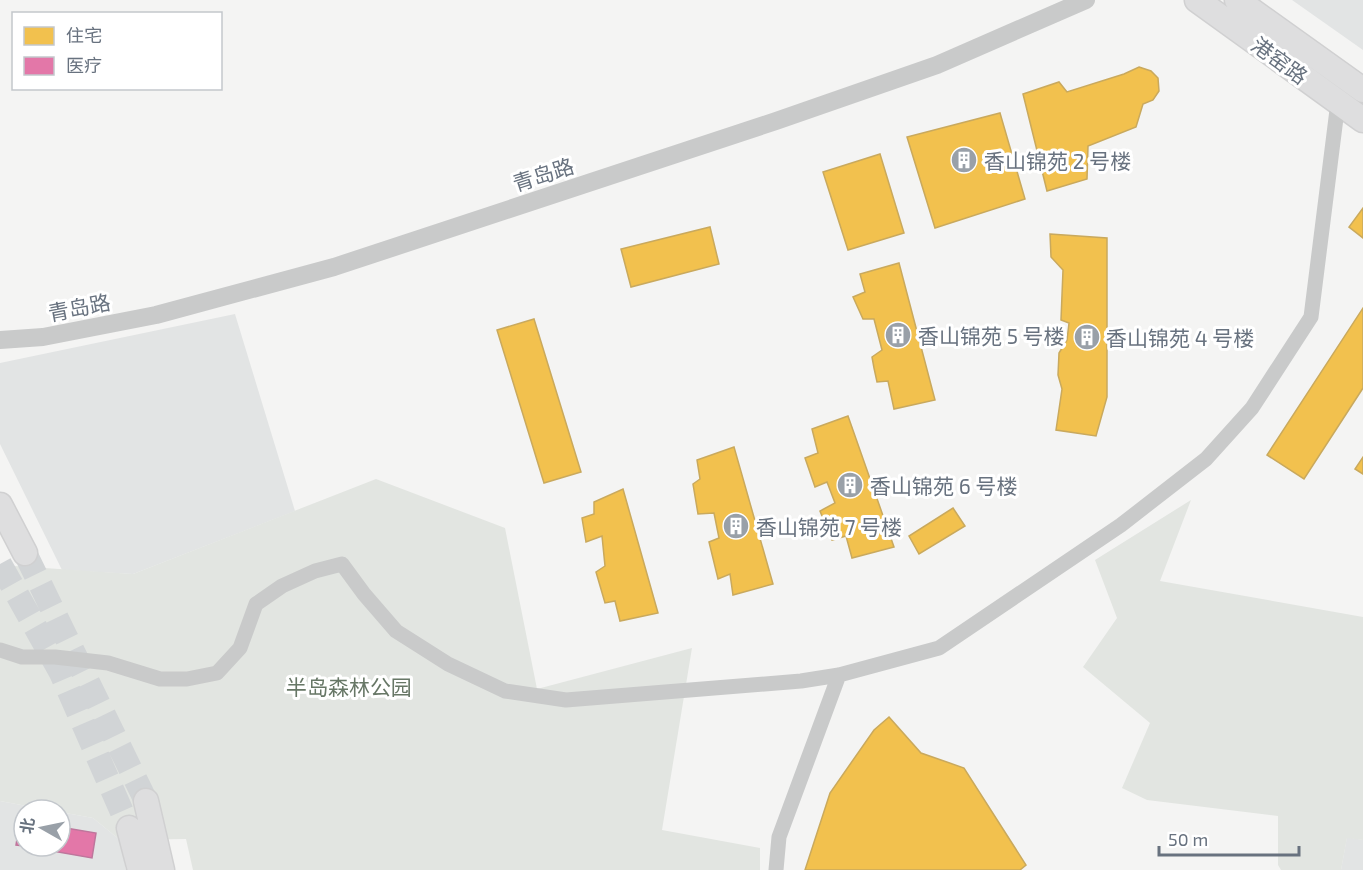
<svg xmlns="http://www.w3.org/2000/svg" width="1363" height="870" font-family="'Exo 2','Noto Sans SC',sans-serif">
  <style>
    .built { fill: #e2e4e4 }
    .green { fill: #e2e5e1 }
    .homes { fill: #f2c14e; stroke: #c9a95d; stroke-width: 1.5 }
    .health { fill: #e377a8; stroke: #be769c; stroke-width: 1.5 }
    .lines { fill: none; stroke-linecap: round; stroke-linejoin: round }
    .primary-tunnel { stroke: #d1d4d6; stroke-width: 24; stroke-dasharray: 24 12; stroke-linecap: butt }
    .primary-casing { stroke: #d0d0d1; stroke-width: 27 }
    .minor { stroke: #c9caca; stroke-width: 15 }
    .tertiary { stroke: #c9caca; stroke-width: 18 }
    .primary { stroke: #dededf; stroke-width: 24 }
    .labels { text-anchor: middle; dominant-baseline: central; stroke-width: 6; stroke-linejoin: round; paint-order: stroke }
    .street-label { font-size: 21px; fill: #68727f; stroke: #fff }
    .poi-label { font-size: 21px; fill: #68727f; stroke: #fff; text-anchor: start }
    .park-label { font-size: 21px; fill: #677766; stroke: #fff }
  </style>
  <rect width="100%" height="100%" fill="#f4f4f3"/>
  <path class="built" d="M1292,0H1363V50Z
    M235,314L295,511L133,574L62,570L0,444V363Z
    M0,801L48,810H24V846H60V812L93,818L120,840L126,870H0Z
    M1347,837L1363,840V870H1341Z"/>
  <path class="green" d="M376,479L505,528L537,689L692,648L662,830L760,848V870H193L186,839L120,840L93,818L60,812V810H48L0,801V565L133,574Z
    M1191,500L1160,581L1363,617V840L1347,838L1341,870H1281L1278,865V816L1147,800L1122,788L1150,723L1083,667L1117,618L1095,560Z"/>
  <path class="homes" d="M1139,67L1151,71L1158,78L1159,91L1153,100L1143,104L1136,127L1088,146L1087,179L1047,191L1023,94L1059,82L1067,92L1124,74Z
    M1000,113L1025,199L935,228L907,137Z
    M880,154L904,233L848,250L823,172Z
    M1363,208V238L1349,227Z
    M710,227L719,264L631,287L621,249Z
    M1050,234L1107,238V397L1096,436L1056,430L1062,389L1058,375L1059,353L1067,340L1069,323L1061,320L1063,270L1051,257Z
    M899,263L935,400L894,409L888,381L877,382L874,368L872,357L882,350L874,319H863L853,297L865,292L860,274Z
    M1363,308V388L1304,479L1267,455Z
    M534,319L581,472L544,483L497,330Z
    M848,416L894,547L852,558L846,536L832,540L820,511L835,503L827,482L815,487L805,458L818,453L812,429Z
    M734,447L773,584L733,595L730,574L718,579L709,542L719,538L714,513L698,514L693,484L700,479L697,460Z
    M1363,457V474L1355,469Z
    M623,489L658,613L620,621L615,601L605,603L596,572L605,566L602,536L586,542L582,518L594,514V502Z
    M953,508L965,526L919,554L909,536Z
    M889,717L921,753L964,768L1026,865L1020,870H805L830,793L874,730Z"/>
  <path class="health" d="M20,820L24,821V846L16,845Z
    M60,827L96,833L92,858L24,846H60Z"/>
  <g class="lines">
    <path class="primary-tunnel" d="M25,553L146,801
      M0,564L61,673L129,828"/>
    <defs>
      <path id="primary" d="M1197,0L1363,120
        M1237,0L1363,90
        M0,505L25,553
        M146,801L162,870
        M129,828L140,870"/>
    </defs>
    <use href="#primary" class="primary-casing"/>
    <path class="minor" d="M0,650L22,657H55L108,663L160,679H187L217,673L240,648L256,604L282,586L315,571L342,564L364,594L396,631L448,664L505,691L566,700L801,681L839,675L939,648L1121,525L1206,459L1252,408L1311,317L1338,102
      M776,870L779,837L839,675"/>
    <path class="tertiary" d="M0,340L43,337L156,315L334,267L776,121L937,65L1086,0"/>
    <use href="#primary" class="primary"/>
  </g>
  <defs>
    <symbol id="building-disc" viewBox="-11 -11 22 22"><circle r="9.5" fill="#99a0a8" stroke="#fff"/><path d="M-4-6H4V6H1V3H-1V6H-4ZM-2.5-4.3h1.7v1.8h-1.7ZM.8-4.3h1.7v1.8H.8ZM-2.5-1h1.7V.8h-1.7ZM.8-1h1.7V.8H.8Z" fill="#fff"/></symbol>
  </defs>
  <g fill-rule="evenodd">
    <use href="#building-disc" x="949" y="145" width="30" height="30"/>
    <use href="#building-disc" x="883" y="320" width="30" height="30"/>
    <use href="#building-disc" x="1072" y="322" width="30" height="30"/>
    <use href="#building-disc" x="835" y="470" width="30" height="30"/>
    <use href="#building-disc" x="721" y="511" width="30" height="30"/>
  </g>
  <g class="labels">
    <g class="street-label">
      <text transform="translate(1280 60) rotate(36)">港窑路</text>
      <text transform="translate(543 174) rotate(-18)">青岛路</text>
      <text transform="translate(79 307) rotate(-11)">青岛路</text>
    </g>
    <g class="poi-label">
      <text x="984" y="160">香山锦苑 2 号楼</text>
      <text x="918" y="335">香山锦苑 5 号楼</text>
      <text x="1106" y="337">香山锦苑 4 号楼</text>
      <text x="870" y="485">香山锦苑 6 号楼</text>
      <text x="756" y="526">香山锦苑 7 号楼</text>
    </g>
    <g class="park-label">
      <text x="349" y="686">半岛森林公园</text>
    </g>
  </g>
  <rect x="12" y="12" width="210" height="78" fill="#ffffff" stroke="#c3c7cc" stroke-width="1.5"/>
  <rect x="24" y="27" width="30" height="18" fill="#f2c14e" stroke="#c3c7cc" stroke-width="1.5"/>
  <text x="66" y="42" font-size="18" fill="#68727f">住宅</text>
  <rect x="24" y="57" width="30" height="18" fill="#e377a8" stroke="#c3c7cc" stroke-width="1.5"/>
  <text x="66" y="72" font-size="18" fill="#68727f">医疗</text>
  <g transform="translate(42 828) rotate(279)"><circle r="28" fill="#ffffff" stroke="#c3c7cc" stroke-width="1.5"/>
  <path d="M0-4.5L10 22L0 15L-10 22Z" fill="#99a0a8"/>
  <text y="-9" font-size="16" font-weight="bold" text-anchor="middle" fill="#68727f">北</text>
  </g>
  <path d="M1159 846v9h140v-9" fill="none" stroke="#68727f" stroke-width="3"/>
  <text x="1168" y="846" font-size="18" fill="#68727f" stroke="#ffffff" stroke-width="4.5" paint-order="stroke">50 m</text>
</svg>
